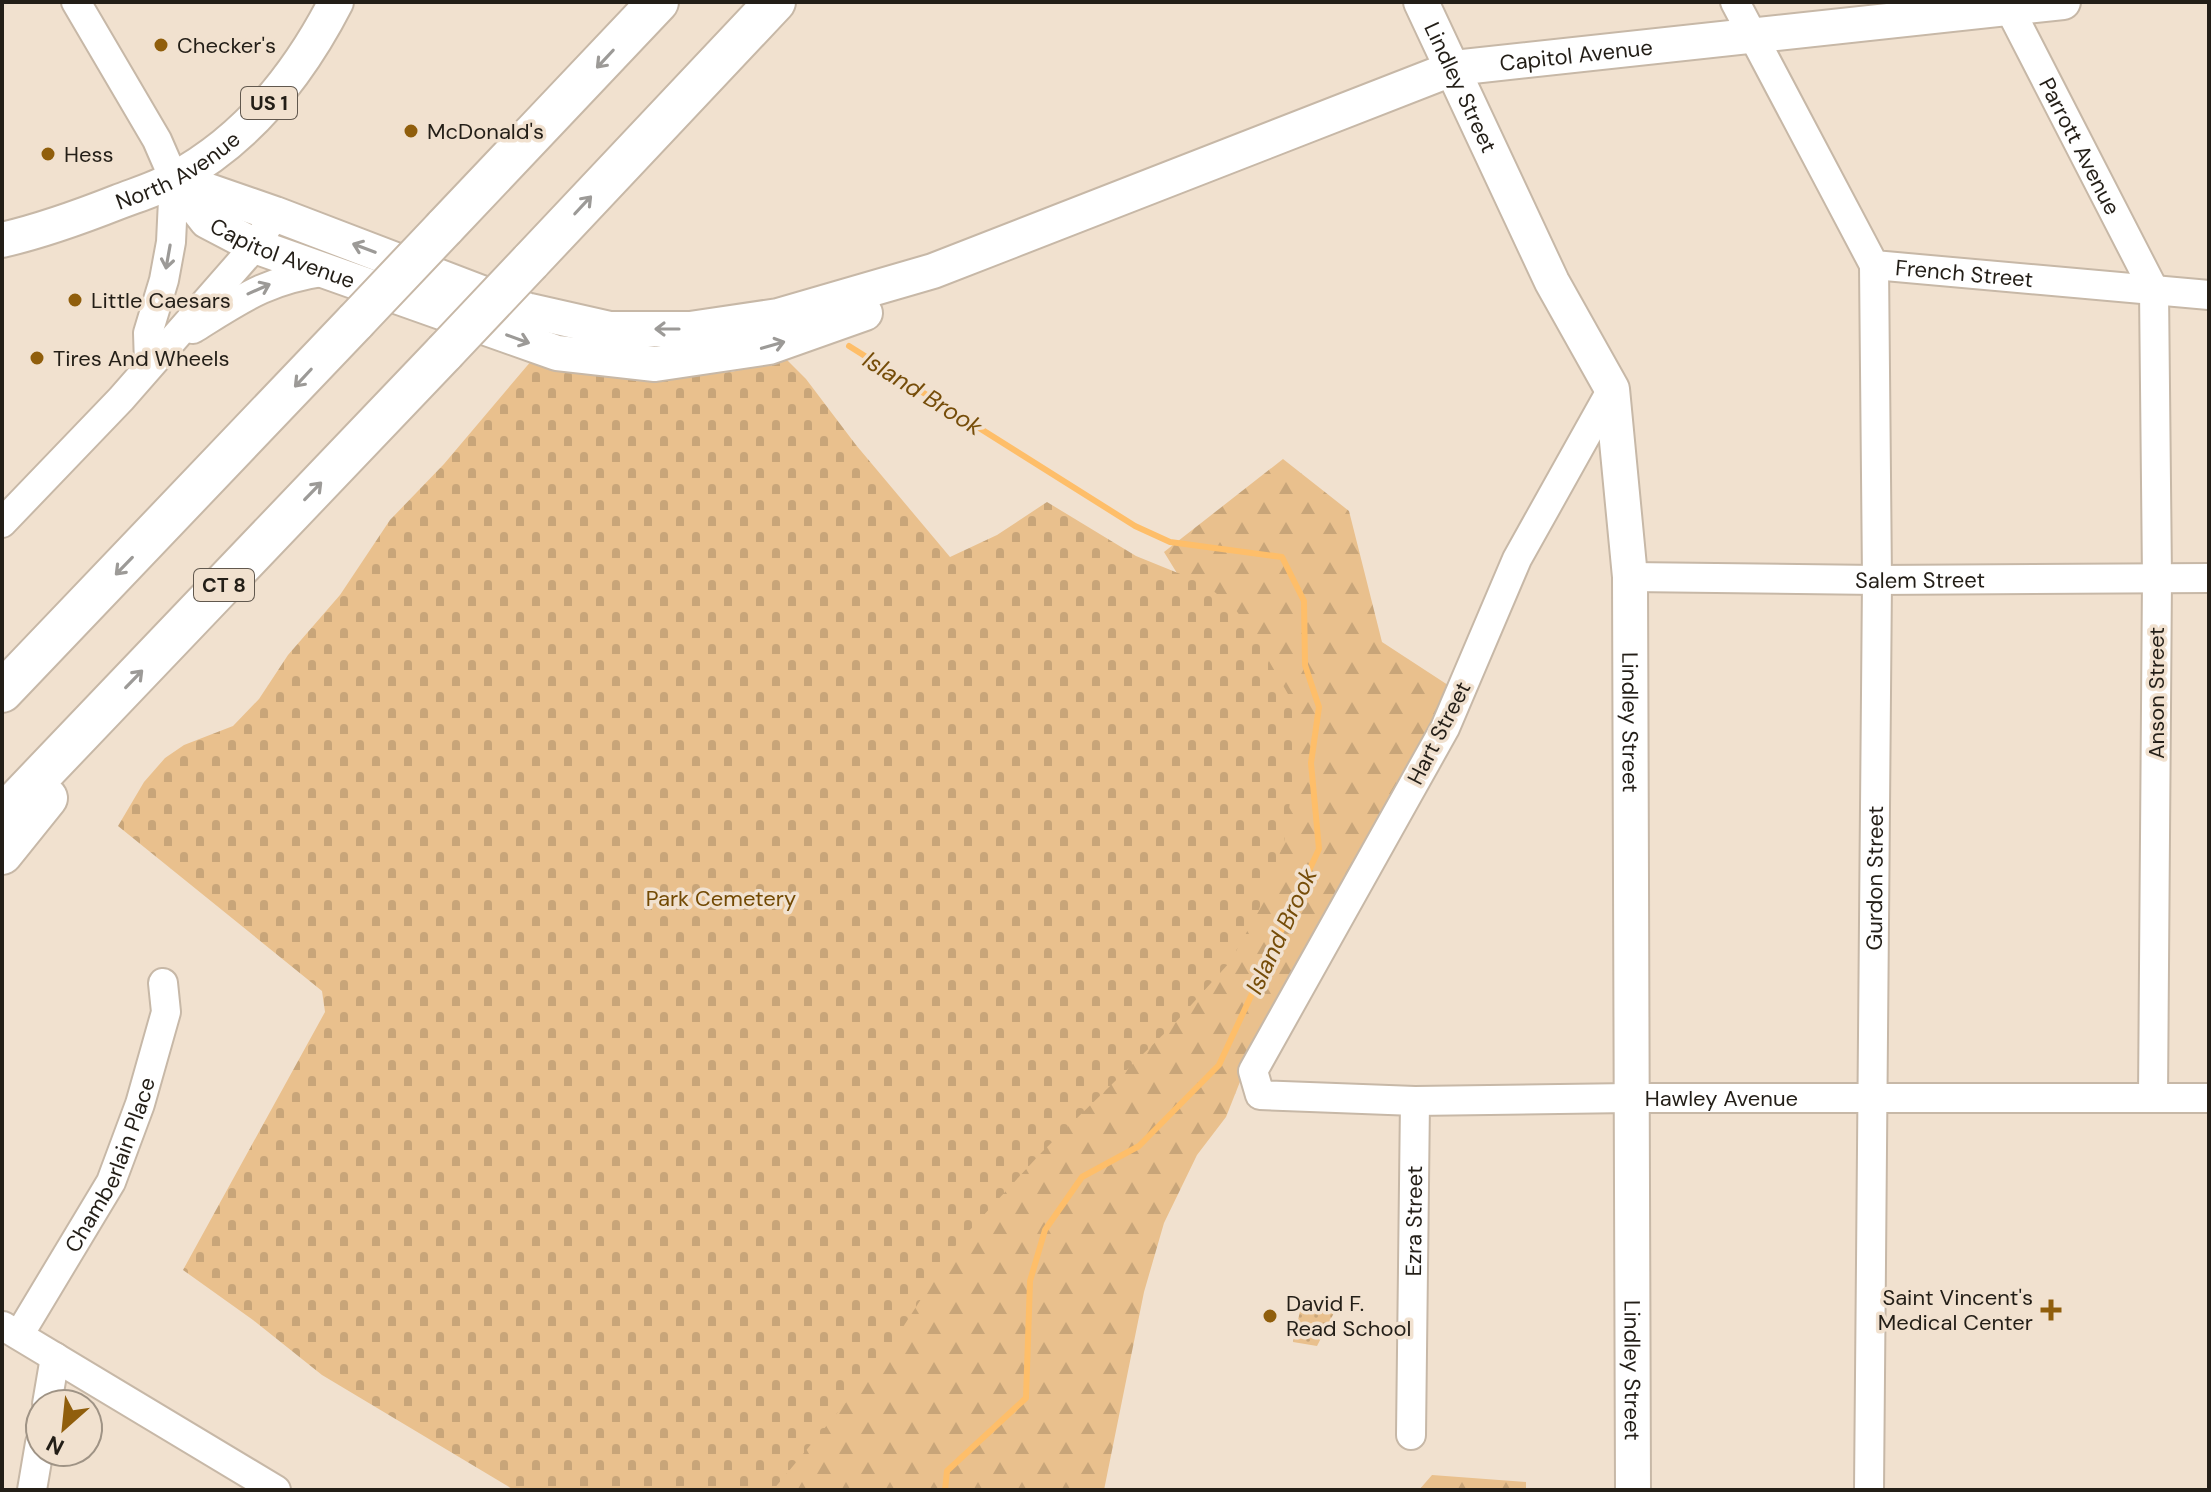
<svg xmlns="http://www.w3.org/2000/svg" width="2211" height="1492" font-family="'DM Sans',sans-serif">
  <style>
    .forest { fill: url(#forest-firs) }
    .cemetery { fill: url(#cemetery-stones) }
    .park { fill: url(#park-dots) }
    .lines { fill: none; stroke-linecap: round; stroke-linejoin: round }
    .stream { stroke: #febe69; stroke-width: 6 }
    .minor-casing { stroke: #c7b8a7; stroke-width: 32 }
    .major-casing { stroke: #c7b8a7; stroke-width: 38 }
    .highway-casing { stroke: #c7b8a7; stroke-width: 44 }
    .minor { stroke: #fff; stroke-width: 28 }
    .major { stroke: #fff; stroke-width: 34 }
    .highway { stroke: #fff; stroke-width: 40 }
    .highway-bridge-casing { stroke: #c7b8a7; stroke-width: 44; stroke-linecap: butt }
    .highway-bridge { stroke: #fff; stroke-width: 40 }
    .oneway { stroke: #9c9a97 }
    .poi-dot { fill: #905e0c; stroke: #f1e1cf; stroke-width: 3 }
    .labels { text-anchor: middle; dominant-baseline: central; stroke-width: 7; stroke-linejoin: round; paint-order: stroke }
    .shield { fill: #f1e1cf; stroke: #61584e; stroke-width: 2 }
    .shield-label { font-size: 20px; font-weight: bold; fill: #231e17 }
    .poi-label { font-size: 22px; fill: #231e17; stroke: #f1e1cf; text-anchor: start }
    .street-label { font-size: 22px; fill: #231e17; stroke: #f1e1cf }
    .park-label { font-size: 22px; fill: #724903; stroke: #f1e1cf }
    .water-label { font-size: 24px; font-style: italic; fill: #764d09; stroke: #f1e1cf }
  </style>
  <defs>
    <pattern id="forest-firs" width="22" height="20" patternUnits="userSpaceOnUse" patternTransform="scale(2)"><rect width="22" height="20" fill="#e9c08d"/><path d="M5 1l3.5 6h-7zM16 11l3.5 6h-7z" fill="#c8a579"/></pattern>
    <pattern id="cemetery-stones" width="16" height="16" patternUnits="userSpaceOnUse" patternTransform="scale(2)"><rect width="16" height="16" fill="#e9c08d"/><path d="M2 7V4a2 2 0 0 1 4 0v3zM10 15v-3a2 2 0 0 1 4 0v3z" fill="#c8a579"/></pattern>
    <pattern id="park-dots" width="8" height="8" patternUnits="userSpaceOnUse" patternTransform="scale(2)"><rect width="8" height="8" fill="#e9c08d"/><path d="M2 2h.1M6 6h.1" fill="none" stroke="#c8a579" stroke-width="1.8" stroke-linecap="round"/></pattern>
  </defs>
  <rect width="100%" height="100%" fill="#f1e1cf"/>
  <path class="forest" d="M1283,459L1349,511L1382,642L1451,687L1400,789L1251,1054L1226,1117L1197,1155L1164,1223L1144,1292L1104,1490H732L1227,655L1164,552Z
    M1432,1475L1526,1482V1490H1419Z"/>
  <path class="cemetery" d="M786,359L806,379L856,445L950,557L997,535L1047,502L1136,556L1205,584L1235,609L1253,633L1292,701L1298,726V749L1284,842L1258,912L1230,962L1174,1024L1042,1152L956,1245L883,1358L773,1490H514L322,1375L253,1320L183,1270L325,1012L322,991L118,826L144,782L165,758L184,745L233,726L259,699L288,655L340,595L390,520L444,464L532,360L667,376L731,372Z"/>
  <path class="park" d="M1303,1298L1338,1305L1317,1346L1293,1342Z"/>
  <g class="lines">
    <path class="stream" d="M849,346L1135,526L1170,542L1282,557L1304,601L1305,665L1319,707L1311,763L1319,849L1219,1065L1139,1146L1082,1177L1045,1230L1030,1281L1026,1398L947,1471L945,1490"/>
    <defs>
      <g id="minor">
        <path d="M76,2L157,140L174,179L171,242L164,280L148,333L149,364"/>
        <path id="s1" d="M1735,2L1874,265L2209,295"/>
        <path id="s2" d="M2006,2L2154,290L2157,578L2153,1097"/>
        <path d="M193,329C244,297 267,280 328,271"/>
        <path id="s3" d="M1612,389L1517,559L1445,728L1253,1071L1260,1095L1415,1101L1630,1098H2209"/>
        <path d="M2,523L121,399L255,246L275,214"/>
        <path id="s4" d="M1630,577L1877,580L2209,578"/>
        <path d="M3,1326L276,1490"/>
        <path id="s5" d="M19,1335L111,1182L140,1104L166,1012L163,983"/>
        <path d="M47,1404L55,1357"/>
        <path id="s6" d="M1411,1435L1415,1101"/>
        <path d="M32,1490L40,1443"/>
        <path id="s7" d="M1869,1490L1877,580L1874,265"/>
      </g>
      <g id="major">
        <path id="s8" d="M1421,2L1552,282L1612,389L1630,577L1633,1490"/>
        <path id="s9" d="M174,179L275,214L526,310L610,329H690L778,316L933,271L1454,68L2063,2"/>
        <path id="s10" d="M174,179L207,221L255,246L557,353L655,364L769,347L865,313"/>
        <path id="s11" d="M2,240C41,231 80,217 118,202C136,195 157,189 174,179C247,140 299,74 336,2"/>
      </g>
      <path id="highway" d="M444,228L658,2
        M530,262L775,2
        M2,692L356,321
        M2,816L445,352
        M2,854L47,798"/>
    </defs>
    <use href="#minor" class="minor-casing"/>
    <use href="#major" class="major-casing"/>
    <use href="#highway" class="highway-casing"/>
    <use href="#minor" class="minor"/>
    <use href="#major" class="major"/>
    <use href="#highway" class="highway"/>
    <defs>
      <path id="highway-bridge" d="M356,321L444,228
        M445,352L530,262"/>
    </defs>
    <use href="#highway-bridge" class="highway-bridge-casing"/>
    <use href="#highway-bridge" class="highway-bridge"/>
  </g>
  <defs><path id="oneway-shaft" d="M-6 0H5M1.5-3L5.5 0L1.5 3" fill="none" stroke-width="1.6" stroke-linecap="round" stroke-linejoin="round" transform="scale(2)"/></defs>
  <g class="oneway">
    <use href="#oneway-shaft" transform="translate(605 59) rotate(133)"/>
    <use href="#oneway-shaft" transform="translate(583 205) rotate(-47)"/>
    <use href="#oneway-shaft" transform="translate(364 248) rotate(-159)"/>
    <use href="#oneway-shaft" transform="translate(168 257) rotate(100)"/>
    <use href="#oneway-shaft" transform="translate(259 289) rotate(-24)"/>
    <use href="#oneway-shaft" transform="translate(667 329) rotate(180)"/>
    <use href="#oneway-shaft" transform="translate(518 339) rotate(20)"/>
    <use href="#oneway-shaft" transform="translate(773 345) rotate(-16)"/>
    <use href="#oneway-shaft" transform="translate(303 378) rotate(133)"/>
    <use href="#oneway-shaft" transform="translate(313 491) rotate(-46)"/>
    <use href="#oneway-shaft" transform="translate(124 566) rotate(134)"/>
    <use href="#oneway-shaft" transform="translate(134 679) rotate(-46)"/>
  </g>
  <g class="poi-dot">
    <circle cx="161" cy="45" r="8"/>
    <circle cx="411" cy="131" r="8"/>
    <circle cx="48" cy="154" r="8"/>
    <circle cx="75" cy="300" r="8"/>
    <circle cx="37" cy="358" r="8"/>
    <path d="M2047 1298h8v8h8v8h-8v8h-8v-8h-8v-8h8z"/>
    <circle cx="1270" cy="1316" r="8"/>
  </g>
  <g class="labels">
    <g class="shield">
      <rect x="241" y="87" width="56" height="32" rx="6"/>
      <rect x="194" y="569" width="60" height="32" rx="6"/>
    </g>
    <g class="shield-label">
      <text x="269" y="103">US 1</text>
      <text x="224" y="585">CT 8</text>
    </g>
    <g class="poi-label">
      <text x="177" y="45">Checker's</text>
      <text x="427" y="131">McDonald's</text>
      <text x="64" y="154">Hess</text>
      <text x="91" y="300">Little Caesars</text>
      <text x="53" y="358">Tires And Wheels</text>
      <text x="2033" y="1297" text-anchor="end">Saint Vincent's<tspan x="2033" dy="25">Medical Center</tspan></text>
      <text x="1286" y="1303">David F.<tspan x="1286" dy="25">Read School</tspan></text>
    </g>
    <g class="street-label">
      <text stroke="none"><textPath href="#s9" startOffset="1474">Capitol Avenue</textPath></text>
      <text stroke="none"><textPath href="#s8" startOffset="94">Lindley Street</textPath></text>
      <text stroke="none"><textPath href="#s2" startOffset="162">Parrott Avenue</textPath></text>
      <text stroke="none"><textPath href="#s11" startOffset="190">North Avenue</textPath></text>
      <text stroke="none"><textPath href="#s10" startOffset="136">Capitol Avenue</textPath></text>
      <text stroke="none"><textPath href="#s1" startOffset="388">French Street</textPath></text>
      <text stroke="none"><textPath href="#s4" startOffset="290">Salem Street</textPath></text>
      <text transform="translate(2156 693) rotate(-90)">Anson Street</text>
      <text stroke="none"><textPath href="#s8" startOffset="766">Lindley Street</textPath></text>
      <text transform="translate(1439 733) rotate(-63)">Hart Street</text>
      <text stroke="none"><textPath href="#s7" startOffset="612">Gurdon Street</textPath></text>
      <text stroke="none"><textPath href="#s3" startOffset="1258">Hawley Avenue</textPath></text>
      <text stroke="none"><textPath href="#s5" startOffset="194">Chamberlain Place</textPath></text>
      <text stroke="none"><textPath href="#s6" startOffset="214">Ezra Street</textPath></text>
      <text stroke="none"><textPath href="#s8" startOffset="1414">Lindley Street</textPath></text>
    </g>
    <g class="park-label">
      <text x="721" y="898">Park Cemetery</text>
    </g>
    <g class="water-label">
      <text transform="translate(923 393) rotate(32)">Island Brook</text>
      <text transform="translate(1281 931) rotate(-65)">Island Brook</text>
    </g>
  </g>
  <rect width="2211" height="1492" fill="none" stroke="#231e17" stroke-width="8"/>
  <g transform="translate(64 1428) rotate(207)"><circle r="38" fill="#f1e1cf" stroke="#9f9385" stroke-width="2"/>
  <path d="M0-6L14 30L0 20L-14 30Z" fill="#905e0c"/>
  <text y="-12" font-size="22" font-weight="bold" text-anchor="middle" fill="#231e17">N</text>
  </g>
</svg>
